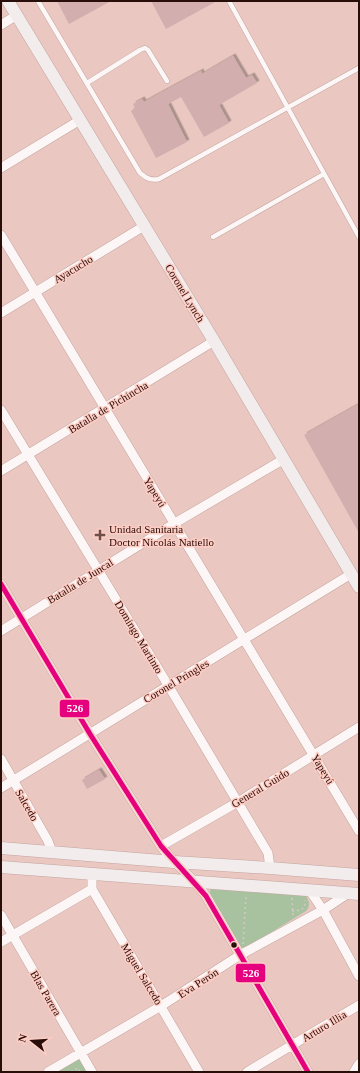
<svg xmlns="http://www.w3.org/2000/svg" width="360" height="1073" font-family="'Times New Roman',serif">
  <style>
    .green { fill: #a8c2a0 }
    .building { fill: #d2aeae; filter: url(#shadow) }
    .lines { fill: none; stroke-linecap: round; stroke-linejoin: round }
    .lane-casing { stroke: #c4a5a0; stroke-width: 5.5 }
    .street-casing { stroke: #c4a5a0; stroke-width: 10 }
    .secondary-casing { stroke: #c4a5a0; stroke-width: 13 }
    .path { stroke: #d4c9c7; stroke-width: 1.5; stroke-dasharray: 2 3; stroke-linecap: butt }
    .lane { stroke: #fcf7f6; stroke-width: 4.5 }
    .street { stroke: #fcf7f6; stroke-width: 9 }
    .secondary { stroke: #f2ecec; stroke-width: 12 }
    .bus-1-casing { stroke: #fecdc4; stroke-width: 8 }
    .bus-1 { stroke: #e5007d; stroke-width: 5 }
    .poi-dot { fill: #6d4e49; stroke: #fecdc4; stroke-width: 1.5 }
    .bus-dot { fill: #290d09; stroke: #fecdc4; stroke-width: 1.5 }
    .labels { text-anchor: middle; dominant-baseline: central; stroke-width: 3; stroke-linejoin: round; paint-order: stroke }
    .street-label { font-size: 11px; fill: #290d09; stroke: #fecdc4 }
    .poi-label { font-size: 11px; fill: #290d09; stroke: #fecdc4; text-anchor: start }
    .line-badge { stroke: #fecdc4; stroke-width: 1.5 }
    .badge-label { font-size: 11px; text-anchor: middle; font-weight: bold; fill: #fff }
  </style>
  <defs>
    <filter id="shadow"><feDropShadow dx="2.5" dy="-2.5" stdDeviation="0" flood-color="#0004"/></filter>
  </defs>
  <rect width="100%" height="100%" fill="#eac7c0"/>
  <path class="green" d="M214,888L305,895C309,900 311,906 306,911L247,947L245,948L240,947L209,894L211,889Z
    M81,1052L92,1072H48Z"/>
  <path class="building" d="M57,1H111L69,24Z
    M151,1H217L166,29Z
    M233,56L246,78L252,75L257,83L219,105L229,123L204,137L181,97L168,104L187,142L156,158L131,111L135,108L133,104L142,99L144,102L201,71L202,74Z
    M359,404V533L304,435Z
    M99,770L105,779L87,789L82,780Z"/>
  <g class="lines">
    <defs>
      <path id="lane" d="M38,1L140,173C146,178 151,181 159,179L359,68
        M229,1L359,237
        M87,83L140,50L145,48L148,50L167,81
        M213,237L324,174"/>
      <path id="street" d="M1,25L17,15
        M1,168L80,120
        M1,235L359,831
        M1,313L144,226
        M1,410L168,685L268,853L270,868
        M1,471L214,341
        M1,584L90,734L161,846C174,864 193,877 206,896L308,1072
        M1,631L175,523L284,459
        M1,759L48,841L52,852
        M1,788C117,716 235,646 351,574
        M161,846L238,802L359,727
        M92,874V889L199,1072
        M310,891L323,910L359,976
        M1,915L92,1072
        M1,942L92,889
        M48,1072L161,1006L240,955L323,910L347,894
        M247,1072L359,1005
        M354,1072L359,1064"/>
      <path id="secondary" d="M8,1L214,341L359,587
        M1,848L174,862L270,868L359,875
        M1,867L359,894"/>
    </defs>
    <use href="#lane" class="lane-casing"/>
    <use href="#street" class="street-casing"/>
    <use href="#secondary" class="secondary-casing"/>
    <path class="path" d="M146,850L147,846L150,844
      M292,898L293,916
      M292,911L301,910L305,906V900
      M243,944L246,896
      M71,1072L78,1068L80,1072"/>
    <use href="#lane" class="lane"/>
    <use href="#street" class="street"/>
    <use href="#secondary" class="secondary"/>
    <defs>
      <path id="bus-1" d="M1,584L90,734L161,846L206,896L308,1072"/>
    </defs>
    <use href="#bus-1" class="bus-1-casing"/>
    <use href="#bus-1" class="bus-1"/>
  </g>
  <path class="poi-dot" d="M98 529h4v4h4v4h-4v4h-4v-4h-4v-4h4z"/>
  <circle class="bus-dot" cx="234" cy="945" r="3.5"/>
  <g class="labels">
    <g class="street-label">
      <text transform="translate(73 269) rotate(-31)">Ayacucho</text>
      <text transform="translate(185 293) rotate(59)">Coronel Lynch</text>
      <text transform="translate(108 407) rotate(-31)">Batalla de Pichincha</text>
      <text transform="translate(155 492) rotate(59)">Yapeyú</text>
      <text transform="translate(80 581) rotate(-32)">Batalla de Juncal</text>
      <text transform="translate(139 637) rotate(59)">Domingo Martinto</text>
      <text transform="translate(176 681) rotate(-31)">Coronel Pringles</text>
      <text transform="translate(323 769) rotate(59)">Yapeyú</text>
      <text transform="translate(260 788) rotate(-31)">General Guido</text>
      <text transform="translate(27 805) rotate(60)">Salcedo</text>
      <text transform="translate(142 974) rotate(59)">Miguel Salcedo</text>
      <text transform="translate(198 983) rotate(-33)">Eva Perón</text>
      <text transform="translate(46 993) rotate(60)">Blas Parera</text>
      <text transform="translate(324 1026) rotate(-31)">Arturo Illia</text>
    </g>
    <g class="poi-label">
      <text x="109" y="529">Unidad Sanitaria<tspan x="109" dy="13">Doctor Nicolás Natiello</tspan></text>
    </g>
  </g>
  <g class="line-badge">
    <rect x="59" y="699" width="31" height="19" rx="4" fill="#e5007d"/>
    <rect x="235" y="963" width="31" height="20" rx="4" fill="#e5007d"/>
  </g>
  <g class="badge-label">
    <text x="75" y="712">526</text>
    <text x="251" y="977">526</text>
  </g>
  <rect width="360" height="1073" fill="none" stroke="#290d09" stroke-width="4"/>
  <g transform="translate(32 1041) rotate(287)" stroke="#fecdc4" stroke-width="3" paint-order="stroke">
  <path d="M0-3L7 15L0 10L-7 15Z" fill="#290d09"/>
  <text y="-6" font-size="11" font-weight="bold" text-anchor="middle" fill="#290d09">N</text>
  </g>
</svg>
